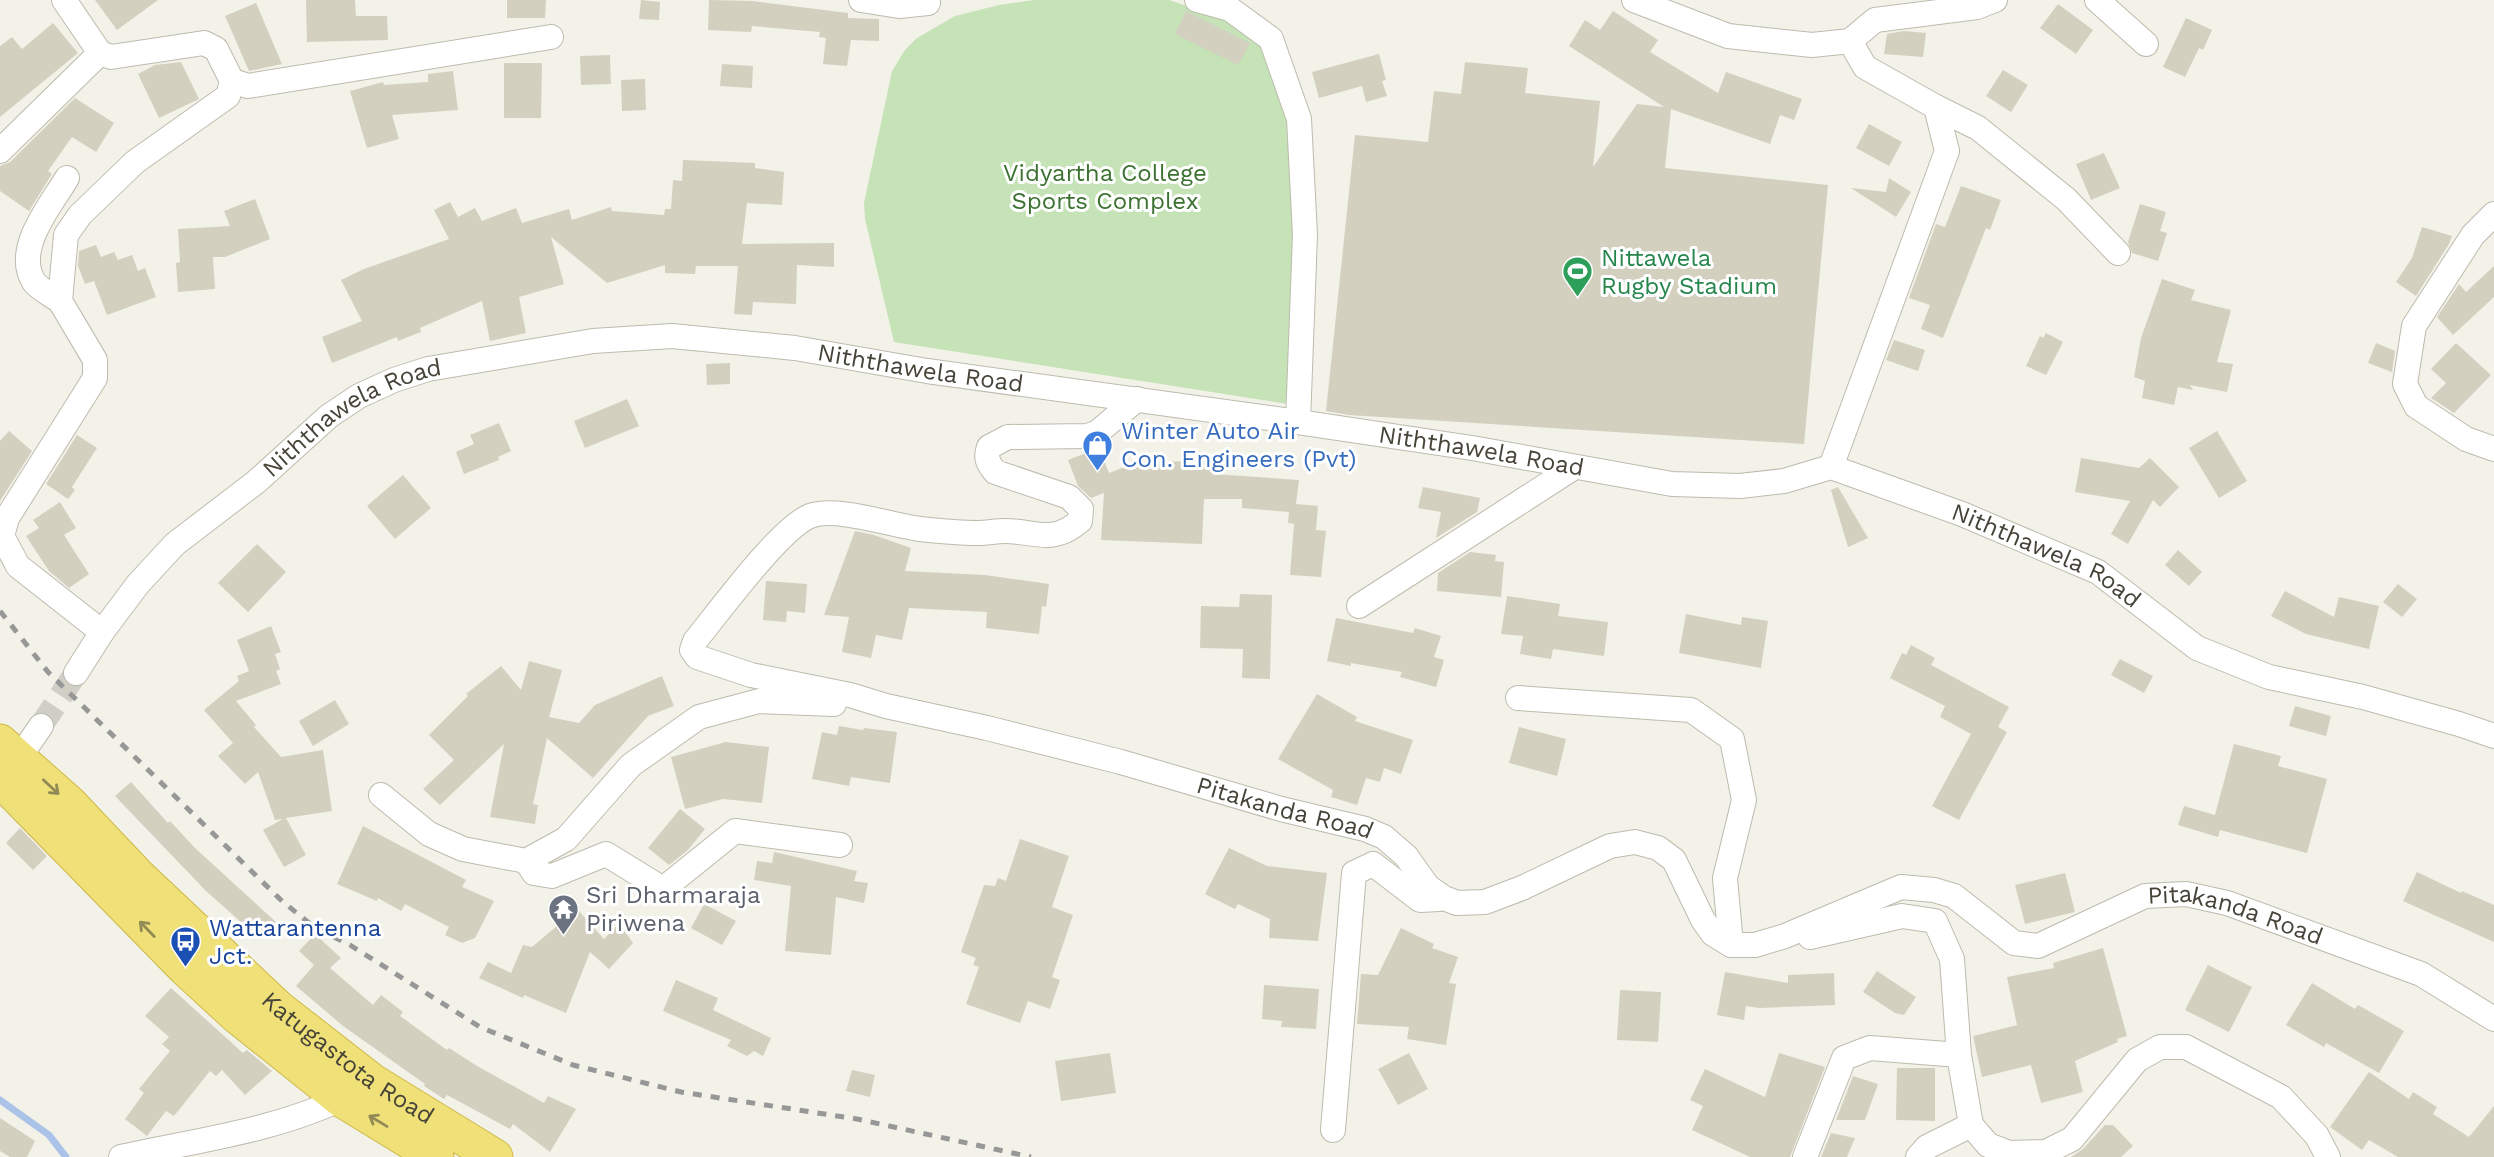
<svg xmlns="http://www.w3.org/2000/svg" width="2494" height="1157" font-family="'Work Sans',sans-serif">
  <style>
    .green { fill: #c5e3b6 }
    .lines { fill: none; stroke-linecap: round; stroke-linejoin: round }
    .stream { stroke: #acc3e9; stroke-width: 7 }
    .building { fill: #d3d0c0 }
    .minor-tunnel { stroke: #d0cfc6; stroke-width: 24; stroke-dasharray: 24 12; stroke-linecap: butt }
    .minor-casing { stroke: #bdbbad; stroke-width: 26 }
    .highway-casing { stroke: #ceb848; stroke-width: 37 }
    .minor { stroke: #fff; stroke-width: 24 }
    .highway { stroke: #efe078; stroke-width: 35 }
    .rail { stroke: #979797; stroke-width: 5; stroke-dasharray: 9 9; stroke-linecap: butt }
    .oneway { stroke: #928a55 }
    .labels { text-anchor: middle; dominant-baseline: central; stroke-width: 6; stroke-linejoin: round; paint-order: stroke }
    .park-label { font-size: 24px; fill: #3c7231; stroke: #fff }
    .leisure-label { font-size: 24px; fill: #27864d; stroke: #fff; text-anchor: start }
    .street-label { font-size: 24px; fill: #464338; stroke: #fff }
    .shop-label { font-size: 24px; fill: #366cbe; stroke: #fff; text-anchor: start }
    .worship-label { font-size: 24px; fill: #5b616d; stroke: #fff; text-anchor: start }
    .transit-label { font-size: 24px; fill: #164399; stroke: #fff; text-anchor: start }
  </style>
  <rect width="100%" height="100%" fill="#f3f2e9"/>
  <path class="green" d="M1034,0H1169L1217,16L1254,36L1268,46L1295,144L1288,404L894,342L865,219L864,203L892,71L905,50L917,38L955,16L999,5Z"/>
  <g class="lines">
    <path class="stream" d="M0,1100L49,1135L66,1157"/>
  </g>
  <path class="building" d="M95,0H158L117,30Z
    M306,0H355L356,16H387L388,40L307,42Z
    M507,0H546L545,18H507Z
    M641,0L660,2L659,20L639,19Z
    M709,0L752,1L848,13V18L879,19V41L851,40L847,66L823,64L826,38L819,37L820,32L752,26L751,32L708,30Z
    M256,3L282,64L249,71L225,16Z
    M2058,4L2093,30L2076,54L2040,28Z
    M1186,11L1250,43L1238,65L1175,34Z
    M1613,11L1658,40L1650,52L1718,93L1726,72L1802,99L1794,120L1780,115L1770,144L1671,109L1665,168L1828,185L1804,444L1349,415L1326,411L1355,135L1428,142L1434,91L1461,94L1465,62L1528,68L1525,93L1600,101L1593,167L1637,104L1664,107L1569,46L1585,20L1600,30Z
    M2186,18L2212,30L2203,50L2199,48L2185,77L2163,67Z
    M53,23L78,53L0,117V46L12,37L22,49Z
    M1904,31L1926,33L1923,57L1884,54L1887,34Z
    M1379,54L1386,80L1382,81L1387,96L1366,102L1362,86L1319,98L1312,72Z
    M610,55L611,84L581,85L580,56Z
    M181,62L199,99L159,118L138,74L155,65Z
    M504,63H542L541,118H504Z
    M722,64L753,66L752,88L720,86Z
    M2003,70L2028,85L2011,112L1986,96Z
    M453,71L458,110L392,115L399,139L367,148L350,91L383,82L384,85L428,82V74Z
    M645,79L646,110L622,111L621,80Z
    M75,98L114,123L96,152L72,137L48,171L52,174L29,211L0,191V166L10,162Z
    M1869,124L1902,142L1889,166L1856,148Z
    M2104,153L2120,188L2091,200L2076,164Z
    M683,160L755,163V168L784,172L782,205L747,203L742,244L834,243V267L797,265L796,304L753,302L752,315L734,314L738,266H696L695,274L665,273V265L607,283L551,237L564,284L519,297L526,333L490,341L482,301L420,328L421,332L398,341L397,337L332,363L322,337L362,321L341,280L364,269L449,239L434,210L450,202L458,217L475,208L482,221L516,208L522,223L569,209L572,220L611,207L612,211L664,215L665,209H671L673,180L682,181Z
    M1889,178L1911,192L1896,217L1851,188L1886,192Z
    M1961,186L2001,200L1990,230L1986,228L1943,338L1921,329L1930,305L1909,298L1936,224L1945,227Z
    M255,199L270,239L225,257H213L215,289L178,292L176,263L180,262L178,229L230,226L224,211Z
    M2140,204L2166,212L2160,231L2167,233L2158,261L2132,253L2128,242Z
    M2422,227L2452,236L2449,244L2416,296L2396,282L2412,258Z
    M96,245L101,257L114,252L118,260L132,255L138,271L145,268L156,297L107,315L94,281L85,284L78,266L79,251Z
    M2494,266V297L2453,335L2437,317L2459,284L2466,292Z
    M2162,279L2195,290L2191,300L2231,310L2217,362L2233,364L2227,392L2190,385L2193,390L2178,387L2174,405L2142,398L2145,381L2134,377L2141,338Z
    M2046,333L2063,342L2046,375L2026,366L2040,336L2043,338Z
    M1894,340L1925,350L1918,371L1886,360Z
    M2376,343L2395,351L2392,372L2368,363Z
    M2456,343L2491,375L2454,413L2431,398L2446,383L2431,369Z
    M730,363V384L707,385L706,364Z
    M627,399L639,426L585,448L574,421Z
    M499,423L511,451L498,457L499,460L464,474L456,452L474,444L470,435Z
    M9,431L32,451L0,501V441Z
    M2217,431L2247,481L2219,498L2189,448Z
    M77,435L97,448L72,487L75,490L68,499L46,484Z
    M1099,448L1109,473L1137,462L1212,461L1213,474L1299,480L1296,504L1318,506L1316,530L1326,531L1321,577L1290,575L1294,524L1288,523L1289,512L1242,508V499H1204L1202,544L1101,540L1104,493L1091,498L1078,486L1068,460Z
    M2081,458L2139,468L2150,458L2179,487L2160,507L2153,500L2128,544L2111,534L2130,501L2075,492Z
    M403,475L431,508L395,539L367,506Z
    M1423,487L1480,498L1477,512L1436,538L1441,512L1418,508Z
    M1838,487L1868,538L1848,547L1831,490Z
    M60,502L76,528L64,535L89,574L69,588L49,571L26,536L39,528L33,520Z
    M855,531L874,535L911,548L905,571L985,575L1049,584L1046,607L1042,606L1039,634L986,628L987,612L909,608L902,640L876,635L871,658L842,652L849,617L824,615Z
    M257,544L286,572L248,612L218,583Z
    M2178,550L2202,572L2189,586L2165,565Z
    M1470,552L1496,555L1495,561L1504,562L1501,597L1437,591L1438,573Z
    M766,581L807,584L805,613L787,611L786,622L763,620Z
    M2398,584L2417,599L2402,617L2383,602Z
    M2285,591L2334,617L2339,597L2379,606L2369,649L2306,634L2271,616Z
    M1240,594L1272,595L1270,679L1242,678L1243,649L1200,648L1201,606L1239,607Z
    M1507,596L1560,604L1558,616L1608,622L1604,656L1553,649L1551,659L1520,654L1523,636L1501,634Z
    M1686,614L1741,625L1742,617L1768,621L1761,668L1679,653Z
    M1336,618L1413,633L1415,628L1441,636L1434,657L1444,660L1436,687L1400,677L1402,672L1351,663V666L1327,661Z
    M271,626L281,652L275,654L280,669L276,671L281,684L236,701L256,725L254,727L281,757L323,750L332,811L286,818L306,855L284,867L263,830L283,819L275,820L258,772L245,784L218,756L233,743L204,710L239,681L237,676L249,671L237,640Z
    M1911,645L1935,658L1931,665L2009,707L1998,727L2007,732L1959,820L1932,806L1971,734L1940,717L1945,706L1890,678L1902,653L1906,655Z
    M2120,659L2153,676L2144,693L2111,675Z
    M529,661L562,670L549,717L579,723L595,705L662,676L674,706L648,716L593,778L547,738L533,804L538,805L535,824L490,817L504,744L440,805L423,789L454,760L429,735L468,696L466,694L501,666L521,690Z
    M1317,694L1357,717L1355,721L1413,740L1401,774L1384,768L1380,782L1366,778L1357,805L1331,797L1333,790L1278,759Z
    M335,700L349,724L313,746L299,721Z
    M2295,706L2331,716L2326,736L2289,726Z
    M839,726L863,730L864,728L897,732L890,783L851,777L849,786L812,779L822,732L837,735Z
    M1519,727L1566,739L1557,776L1509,763Z
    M726,742L769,747L762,803L723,799L685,809L671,757Z
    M2234,744L2281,756L2278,766L2327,779L2307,853L2220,830L2218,837L2178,825L2184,806L2215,815Z
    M131,782L168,823L170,821L195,848L276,922L260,939L206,891L115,796Z
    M680,809L705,829L688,850L669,865L648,848Z
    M363,826L466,880L462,887L494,901L475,938L462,943L445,935L449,927L405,904L401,911L378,898L377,901L337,884Z
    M20,828L47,856L33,870L6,843Z
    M1020,839L1069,856L1052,907L1073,915L1052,977L1060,980L1050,1009L1028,1001L1020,1023L966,1004L979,967L973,965L976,958L961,952L984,885L995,886L998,878L1006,881Z
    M1229,848L1267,866L1327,873L1318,941L1269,938L1270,919L1238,904L1235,909L1205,894Z
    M774,852L857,871L854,881L868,883L864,903L836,897L831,955L785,951L791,886L754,880L757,861L772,863Z
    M2417,872L2461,893L2462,891L2494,905V942L2403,901Z
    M2065,873L2075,912L2025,924L2015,885Z
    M704,904L736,921L722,945L691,928Z
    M577,909L604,939L619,923L633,943L609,969L590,952L566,1013L524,995L523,998L479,978L488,962L511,973L523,945L532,947Z
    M1401,928L1434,944L1432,948L1458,957L1449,983L1456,984L1446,1045L1407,1039L1409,1027L1357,1024L1361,974L1378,975Z
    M315,934L341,958L330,968L373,1005L381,995L403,1012L400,1016L447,1050L449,1048L477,1066L544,1103L548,1096L576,1109L550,1152L513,1124L510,1129L447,1095L444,1099L424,1086L425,1084L343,1026L296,986L314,965L299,951Z
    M2103,948L2127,1036L2117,1039L2118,1042L2075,1061L2083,1092L2041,1103L2031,1065L1982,1077L1973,1036L2017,1025L2007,977L2054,968L2053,963Z
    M2208,965L2252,987L2229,1032L2185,1010Z
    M1877,971L1916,997L1904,1015L1895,1013L1863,992Z
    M1725,972L1788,983V975L1834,973L1835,1005L1759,1008L1746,1006L1744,1020L1717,1015Z
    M676,980L718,998L713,1010L771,1038L763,1056L754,1051L747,1056L727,1046L731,1040L663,1011Z
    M2312,983L2355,1009L2358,1005L2404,1031L2379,1073L2326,1043L2324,1047L2286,1025Z
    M1264,985L1319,989L1316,1029L1281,1027L1282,1021L1262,1019Z
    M171,988L243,1053L247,1050L272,1071L245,1095L222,1070L216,1076L210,1071L174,1116L166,1111L147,1136L125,1119L144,1093L139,1089L170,1051L162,1044L169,1037L145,1016Z
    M1620,990L1661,992L1658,1042L1617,1040Z
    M1110,1053L1116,1093L1061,1101L1055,1061Z
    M1409,1053L1428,1089L1398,1105L1378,1069Z
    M1779,1053L1825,1067L1790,1157H1750L1692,1130L1703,1106L1690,1100L1705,1069L1765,1097Z
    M1897,1068H1935V1121L1896,1120Z
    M852,1070L875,1075L870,1097L846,1091Z
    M2369,1072L2409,1099L2413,1092L2437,1107L2433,1114L2469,1137L2494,1106V1157H2398L2369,1140L2362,1150L2330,1127Z
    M1853,1076L1878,1084L1865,1120H1836Z
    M0,1118L35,1141L27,1157H10L0,1151Z
    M2105,1125H2113L2133,1146L2121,1157H2071L2083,1149Z
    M1831,1133L1855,1138L1847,1157H1821Z"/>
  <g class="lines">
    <path class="minor-tunnel" d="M41,726L76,673"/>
    <defs>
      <g id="minor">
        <path d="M64,0L100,53L111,57L204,43L216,49L232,81L228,96L135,162L80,215L66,235L60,301L95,360V378L7,518L2,536L18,566L102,632"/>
        <path d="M861,0L899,6L928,3"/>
        <path d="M1197,0L1230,9L1271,39L1299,119L1305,235L1298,422"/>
        <path d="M1634,0L1728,36L1812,45L1850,41"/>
        <path d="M2097,0L2146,44"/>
        <path d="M232,81L248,86L551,37"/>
        <path d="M1936,107L1978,128L2066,199L2118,253"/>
        <path d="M0,151L100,53"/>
        <path d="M2494,214L2473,235L2414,326L2405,384L2416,406L2466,439L2494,449"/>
        <path d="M60,301C53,296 39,289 34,282C13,249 51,205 67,178"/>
        <path id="s1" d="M1137,399L1098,432L1088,436L1008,437L989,447C985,458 988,463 995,472L1069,497L1081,509L1080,521C1052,545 1036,531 1005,531C996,531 987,533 978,533C959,533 939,531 920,529C890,525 836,506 810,516C779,529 719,612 695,641L692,650L697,657L751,675L850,695L886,706L987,728L1121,762L1281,809L1365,829L1384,837L1406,856L1428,887L1444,898L1457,903L1485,902L1522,888L1610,846L1635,842L1658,848L1674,860L1703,920L1713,934L1731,945H1755L1785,936L1901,887L1934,890L1954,896L2014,943L2038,946L2145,896L2186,894L2227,903L2421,974L2494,1019"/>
        <path d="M1831,467L1947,151L1936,107L1865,67L1850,41L1875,20L1977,7L1995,0"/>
        <path d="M1359,606L1573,468"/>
        <path id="s2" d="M76,673L102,632L138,584L175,544L256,482L329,416L359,396L394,380L428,369L593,341L672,336L795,348L927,371L1298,422L1472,448L1672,484L1740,486L1784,481L1831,467L1962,514L2098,572L2197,648L2269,677L2363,697L2459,724L2494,736"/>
        <path d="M1518,698L1691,710L1732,739L1744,800L1725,878L1731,945"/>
        <path d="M11,769L41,726"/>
        <path d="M381,795L429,834L463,849L526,861L566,839L631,765L699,717L759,701L834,704"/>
        <path d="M526,861L534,873L552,876L606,854L663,889L735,831L840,845"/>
        <path d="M1810,937L1902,916L1935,921L1952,959L1959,1055L1971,1125L1988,1145L2009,1153L2046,1152L2072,1139L2137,1060L2160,1047H2186L2281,1097L2317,1136L2328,1157"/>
        <path d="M1333,1130L1354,873L1373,864L1420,900L1439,899"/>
        <path d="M121,1157C198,1140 281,1130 351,1094"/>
        <path d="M1805,1157L1844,1058L1870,1048L1959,1055"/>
        <path d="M1918,1157L1927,1147L1971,1125"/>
      </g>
      <g id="highway">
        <path id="s3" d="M0,742L69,803L138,876L278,1008L373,1082L495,1157"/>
        <path d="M0,779L186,969L236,1015L341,1099L436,1157"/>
      </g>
    </defs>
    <use href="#minor" class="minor-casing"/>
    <use href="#highway" class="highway-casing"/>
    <use href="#minor" class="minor"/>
    <use href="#highway" class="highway"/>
    <path class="rail" d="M0,611L48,672L282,901L314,927L350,945L480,1027L573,1065L681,1092L857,1119L1031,1157"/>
  </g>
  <defs><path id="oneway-shaft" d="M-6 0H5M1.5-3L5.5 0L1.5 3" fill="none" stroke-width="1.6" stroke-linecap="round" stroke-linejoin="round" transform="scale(1.75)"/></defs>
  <g class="oneway">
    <use href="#oneway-shaft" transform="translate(51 787) rotate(43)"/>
    <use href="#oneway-shaft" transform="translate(147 929) rotate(-134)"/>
    <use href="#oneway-shaft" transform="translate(378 1121) rotate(-149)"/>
  </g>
  <defs>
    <symbol id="stadium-pin" viewBox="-11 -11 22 30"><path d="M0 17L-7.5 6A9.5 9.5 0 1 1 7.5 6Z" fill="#2e9e5b" stroke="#fff"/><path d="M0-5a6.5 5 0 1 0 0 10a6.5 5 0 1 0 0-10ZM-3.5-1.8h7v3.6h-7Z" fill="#fff"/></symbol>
    <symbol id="shop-pin" viewBox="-11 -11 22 30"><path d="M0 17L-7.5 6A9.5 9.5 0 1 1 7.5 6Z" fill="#3f7fe0" stroke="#fff"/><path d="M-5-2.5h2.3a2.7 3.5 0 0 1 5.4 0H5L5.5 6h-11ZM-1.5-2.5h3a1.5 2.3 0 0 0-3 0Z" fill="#fff"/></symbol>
    <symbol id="temple-pin" viewBox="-11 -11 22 30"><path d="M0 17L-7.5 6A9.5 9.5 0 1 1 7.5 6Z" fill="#6b7280" stroke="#fff"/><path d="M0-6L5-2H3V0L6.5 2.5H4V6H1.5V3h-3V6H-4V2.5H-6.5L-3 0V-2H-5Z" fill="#fff"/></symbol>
    <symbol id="bus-pin" viewBox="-11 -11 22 30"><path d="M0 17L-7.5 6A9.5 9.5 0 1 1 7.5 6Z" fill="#1a4fb4" stroke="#fff"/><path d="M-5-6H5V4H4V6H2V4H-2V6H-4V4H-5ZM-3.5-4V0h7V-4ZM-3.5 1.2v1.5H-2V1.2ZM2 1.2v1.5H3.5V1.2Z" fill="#fff"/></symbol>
  </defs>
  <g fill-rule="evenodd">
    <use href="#stadium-pin" x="1560" y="254" width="35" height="47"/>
    <use href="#shop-pin" x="1080" y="428" width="35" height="47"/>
    <use href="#temple-pin" x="546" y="892" width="35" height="47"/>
    <use href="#bus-pin" x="168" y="924" width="35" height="47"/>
  </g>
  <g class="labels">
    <g class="park-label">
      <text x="1105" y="173">Vidyartha College<tspan x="1105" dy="28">Sports Complex</tspan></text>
    </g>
    <g class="leisure-label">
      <text x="1601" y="258">Nittawela<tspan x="1601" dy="28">Rugby Stadium</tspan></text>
    </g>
    <g class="street-label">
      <text stroke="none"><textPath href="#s2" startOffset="971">Niththawela Road</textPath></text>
      <text stroke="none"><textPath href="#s2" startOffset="383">Niththawela Road</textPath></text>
      <text stroke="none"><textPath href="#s2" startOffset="1538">Niththawela Road</textPath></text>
      <text stroke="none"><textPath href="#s2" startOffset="2126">Niththawela Road</textPath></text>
      <text stroke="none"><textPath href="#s1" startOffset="1370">Pitakanda Road</textPath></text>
      <text stroke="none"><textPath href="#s1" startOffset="2460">Pitakanda Road</textPath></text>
      <text stroke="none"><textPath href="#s3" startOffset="471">Katugastota Road</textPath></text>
    </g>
    <g class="shop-label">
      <text x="1121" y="431">Winter Auto Air<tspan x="1121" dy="28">Con. Engineers (Pvt)</tspan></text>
    </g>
    <g class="worship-label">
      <text x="586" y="895">Sri Dharmaraja<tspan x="586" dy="28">Piriwena</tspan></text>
    </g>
    <g class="transit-label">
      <text x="209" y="928">Wattarantenna<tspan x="209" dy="28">Jct.</tspan></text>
    </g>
  </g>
</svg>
